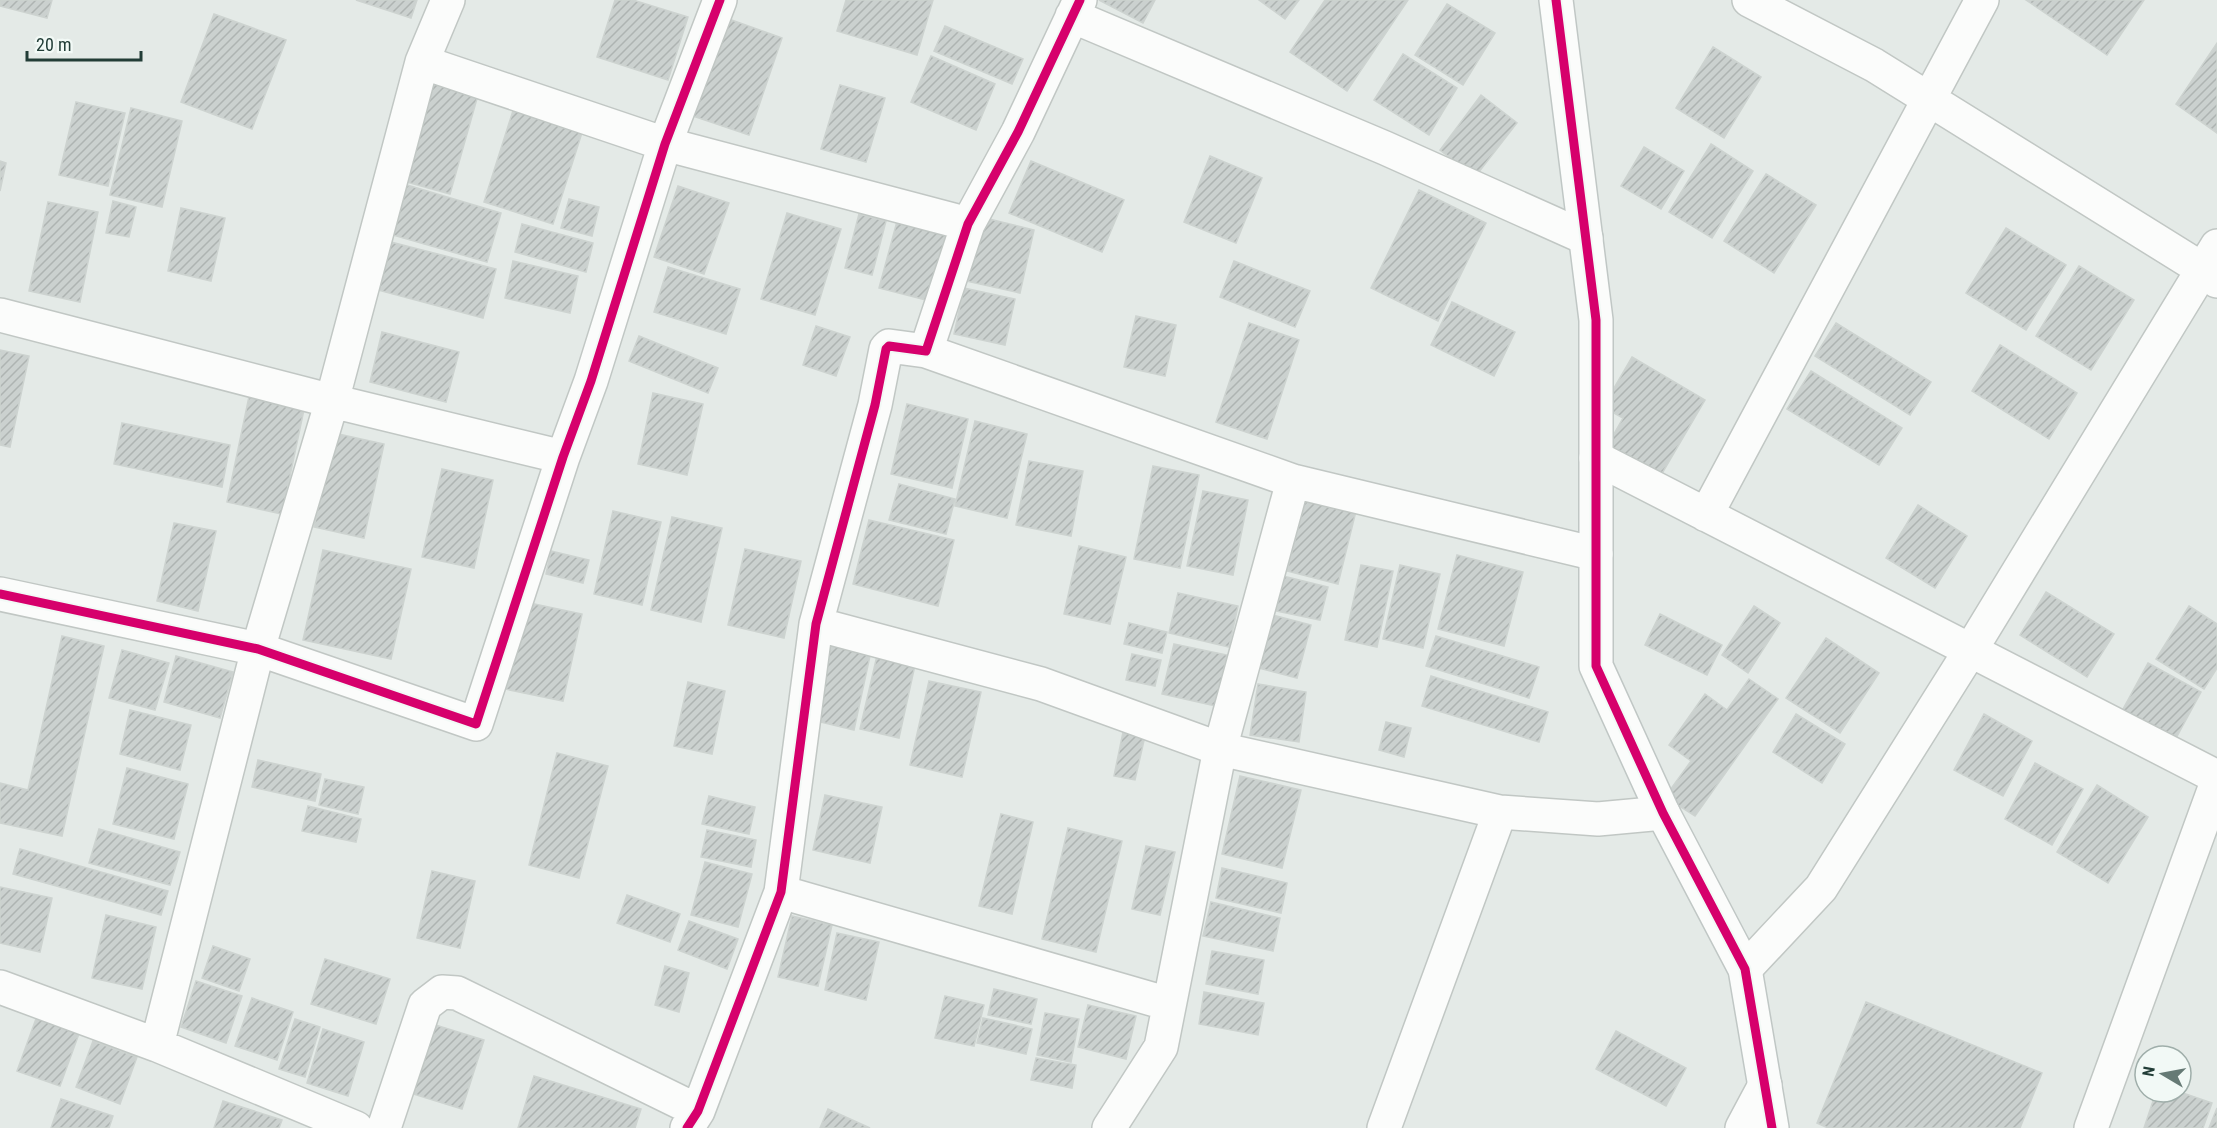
<svg xmlns="http://www.w3.org/2000/svg" width="2217" height="1128" font-family="'Roboto Condensed',sans-serif">
  <style>
    .building { fill: url(#building-hatch); stroke: #cdd3d0; stroke-width: 1.5 }
    .lines { fill: none; stroke-linecap: round; stroke-linejoin: round }
    .street-casing { stroke: #c1c7c4; stroke-width: 36 }
    .secondary-casing { stroke: #c0c7c5; stroke-width: 36 }
    .street { stroke: #fbfcfb; stroke-width: 33 }
    .secondary { stroke: #fbfcfb; stroke-width: 33 }
    .cycleway-casing { stroke: #f2f9f6; stroke-width: 13 }
    .cycleway { stroke: #d6006c; stroke-width: 9 }
  </style>
  <defs>
    <pattern id="building-hatch" width="6" height="6" patternUnits="userSpaceOnUse" patternTransform="scale(1.5)"><rect width="6" height="6" fill="#cbd1cf"/><path d="M-1 1l2-2M0 6l6-6M5 7l2-2" fill="none" stroke="#aeb4b2"/></pattern>
  </defs>
  <rect width="100%" height="100%" fill="#e4eae7"/>
  <path class="building" d="M0,0H52L47,18L0,6Z
    M356,0H417L411,18Z
    M615,0H633L688,17L668,80L597,57Z
    M846,0H933L917,55L837,31Z
    M1099,0H1155L1143,23Z
    M1259,0H1299L1285,19Z
    M1325,0H1408L1347,91L1290,52Z
    M2026,0H2144L2107,55Z
    M1447,4L1495,33L1463,85L1415,55Z
    M214,14L286,40L252,129L181,102Z
    M726,18L782,38L749,135L693,116Z
    M945,26L1023,59L1012,84L934,51Z
    M2217,43V133L2176,104Z
    M1713,47L1761,77L1724,138L1676,108Z
    M1403,54L1457,88L1429,135L1374,100Z
    M931,56L995,84L976,130L911,102Z
    M432,82L478,95L450,194L403,181Z
    M840,85L885,98L866,162L821,149Z
    M1481,95L1517,123L1475,177L1440,150Z
    M517,98L586,120L553,224L484,202Z
    M76,102L125,113L108,186L59,175Z
    M131,108L182,121L162,207L110,195Z
    M1711,144L1753,171L1712,238L1669,212Z
    M1644,147L1684,171L1661,209L1621,186Z
    M1210,156L1262,178L1236,243L1184,222Z
    M0,161L6,163L0,191Z
    M1031,161L1124,200L1102,252L1009,213Z
    M1766,174L1816,205L1774,273L1724,241Z
    M407,185L501,213L487,262L393,235Z
    M678,186L729,203L704,274L654,257Z
    M1419,190L1486,223L1438,321L1371,288Z
    M569,199L599,207L592,236L561,228Z
    M113,201L136,207L129,237L106,233Z
    M48,202L98,212L80,302L29,291Z
    M181,208L225,218L211,281L168,271Z
    M787,213L841,229L815,315L761,299Z
    M859,214L886,221L872,275L845,268Z
    M899,214L953,229L934,302L879,288Z
    M981,217L1034,230L1020,293L966,281Z
    M522,224L593,243L586,272L515,252Z
    M2006,228L2066,265L2026,330L1966,293Z
    M391,242L496,269L483,318L378,290Z
    M513,261L578,276L570,313L505,298Z
    M1234,261L1310,291L1295,327L1220,297Z
    M2079,266L2134,300L2091,370L2036,336Z
    M668,267L740,289L726,334L654,312Z
    M964,288L1015,299L1005,345L954,334Z
    M1452,302L1515,332L1494,376L1431,345Z
    M1136,316L1176,325L1165,376L1124,367Z
    M1249,323L1299,340L1267,439L1216,422Z
    M1836,323L1931,382L1910,415L1815,356Z
    M816,326L850,337L836,376L803,365Z
    M382,332L459,352L446,402L370,382Z
    M639,336L718,368L708,393L629,361Z
    M2000,345L2077,393L2049,439L1972,391Z
    M0,350L29,356L10,447L0,445Z
    M1632,357L1705,400L1660,477L1607,446L1623,418L1603,407Z
    M1811,371L1902,428L1879,465L1787,409Z
    M251,387L306,400L282,514L227,502Z
    M653,393L703,404L687,475L638,464Z
    M907,404L968,419L952,488L891,474Z
    M975,421L1027,434L1007,518L955,506Z
    M122,423L230,445L222,487L114,464Z
    M334,433L384,444L364,538L314,527Z
    M1029,461L1083,471L1071,536L1016,525Z
    M1153,466L1199,475L1180,568L1134,559Z
    M442,469L493,480L474,568L422,557Z
    M899,484L955,499L946,534L889,520Z
    M1203,491L1248,500L1233,575L1187,566Z
    M1307,494L1357,507L1338,584L1287,571Z
    M1918,505L1967,536L1935,588L1886,558Z
    M613,511L661,522L642,605L594,594Z
    M672,517L722,528L701,622L651,610Z
    M869,520L954,540L938,606L853,584Z
    M174,523L216,531L198,611L157,601Z
    M1079,546L1126,557L1110,624L1064,614Z
    M745,549L801,561L784,638L728,625Z
    M323,550L411,569L391,659L303,640Z
    M551,551L589,560L583,583L546,574Z
    M1457,555L1523,572L1504,646L1438,629Z
    M1361,565L1393,571L1377,647L1345,640Z
    M1400,565L1440,574L1423,648L1383,639Z
    M1283,576L1328,587L1320,620L1276,611Z
    M2046,592L2114,634L2087,677L2020,635Z
    M1178,593L1238,606L1229,647L1169,633Z
    M525,602L582,614L563,701L505,689Z
    M1754,606L1780,623L1748,673L1722,655Z
    M2189,606L2217,624V668L2204,689L2156,659Z
    M1261,612L1311,625L1297,678L1247,665Z
    M1660,614L1722,645L1707,675L1645,645Z
    M1129,623L1167,632L1162,653L1124,644Z
    M828,632L873,642L854,730L808,719Z
    M62,636L104,646L62,836L0,823V783L28,790Z
    M1436,636L1539,667L1529,698L1426,666Z
    M1826,638L1879,673L1840,733L1786,698Z
    M1174,644L1227,655L1216,706L1162,694Z
    M879,647L917,656L899,738L860,729Z
    M122,650L169,663L155,710L109,698Z
    M1132,654L1161,660L1155,686L1126,680Z
    M176,656L233,672L220,718L164,702Z
    M2148,663L2201,692L2175,740L2122,711Z
    M1431,676L1548,712L1539,742L1422,706Z
    M1749,679L1778,699L1695,816L1665,797L1691,761L1669,745L1705,694L1727,710Z
    M929,681L981,692L962,777L910,765Z
    M688,682L725,691L712,754L674,746Z
    M1258,684L1306,692L1299,742L1250,735Z
    M130,710L191,725L180,770L120,754Z
    M1796,714L1845,744L1822,783L1773,752Z
    M1984,714L2032,741L2003,796L1954,770Z
    M1386,722L1411,728L1404,757L1379,750Z
    M1123,732L1145,736L1135,780L1114,776Z
    M557,753L608,766L579,878L529,865Z
    M258,760L321,774L315,801L252,787Z
    M2035,763L2083,789L2052,845L2005,819Z
    M127,768L188,784L174,839L113,824Z
    M1240,776L1301,790L1282,868L1222,854Z
    M325,779L364,787L358,814L319,805Z
    M2097,785L2148,817L2108,883L2057,852Z
    M825,795L882,807L870,863L813,850Z
    M709,796L755,807L749,834L702,824Z
    M308,806L361,819L356,842L302,831Z
    M1001,814L1033,822L1012,914L979,906Z
    M1068,828L1122,841L1096,952L1042,939Z
    M99,829L180,852L170,885L89,863Z
    M707,830L756,840L751,867L701,857Z
    M1146,846L1175,852L1160,915L1132,909Z
    M20,849L168,891L161,915L13,874Z
    M705,862L752,874L738,927L691,915Z
    M1222,868L1287,883L1281,913L1216,898Z
    M432,871L475,881L460,948L417,938Z
    M0,887L52,898L40,952L0,943Z
    M627,895L680,914L670,942L617,923Z
    M1211,902L1280,918L1273,951L1203,936Z
    M106,915L156,927L142,989L92,978Z
    M792,916L832,925L818,986L778,977Z
    M689,921L738,939L727,969L678,950Z
    M837,933L879,942L866,1000L825,990Z
    M213,946L250,959L239,991L202,978Z
    M1212,951L1264,960L1258,994L1206,984Z
    M325,959L390,979L376,1024L311,1004Z
    M665,966L689,973L679,1012L655,1005Z
    M196,981L242,996L226,1043L181,1027Z
    M994,989L1037,999L1031,1024L988,1015Z
    M1204,992L1264,1003L1258,1035L1199,1024Z
    M945,996L984,1005L974,1046L935,1038Z
    M252,998L293,1012L277,1060L235,1046Z
    M1866,1002L2042,1073L2020,1128H1828L1817,1123Z
    M1088,1005L1136,1016L1126,1059L1078,1047Z
    M1045,1013L1079,1019L1071,1062L1037,1055Z
    M37,1016L80,1031L60,1086L17,1071Z
    M983,1018L1032,1029L1026,1054L977,1043Z
    M295,1019L320,1027L305,1077L279,1069Z
    M429,1023L484,1040L462,1109L407,1092Z
    M323,1029L364,1042L348,1096L307,1083Z
    M1616,1031L1686,1068L1666,1106L1596,1069Z
    M93,1041L137,1057L120,1104L76,1087Z
    M1036,1058L1076,1065L1072,1088L1031,1080Z
    M534,1076L641,1109L635,1128H518Z
    M2156,1092H2180L2212,1103L2203,1128H2144Z
    M61,1099L113,1116L109,1128H51Z
    M223,1101L282,1120L279,1128H214Z
    M2217,1108V1128H2209Z
    M828,1109L870,1128H820Z"/>
  <g class="lines">
    <defs>
      <path id="street" d="M1749,0L1874,65L2202,269L2217,281
        M1072,16L1385,148L1586,238
        M422,62L665,144L968,224
        M0,315L332,401L563,457
        M926,351L1293,481L1596,554
        M1596,458L2217,777
        M1706,515L1982,0
        M0,594L258,649L476,724L563,457L591,381L665,144L720,0
        M816,624L1041,684L1220,749L1293,481
        M781,892L1169,1004
        M1745,969L1821,888L1970,651L2217,246
        M0,987L157,1045L356,1128
        M157,1045L258,649L332,401L422,62L448,0
        M384,1128L425,1005L442,992L457,993L698,1111
        M687,1128L698,1111L781,892L816,624L875,405L886,349L889,346L926,351L968,224L1018,132L1080,0
        M1109,1128L1161,1047L1220,749L1500,812L1598,819L1663,813
        M1384,1128L1500,812
        M1742,1128L1765,1085
        M2091,1128L2217,782"/>
      <path id="secondary" d="M1556,0L1596,320V666L1663,813L1745,969L1772,1128"/>
    </defs>
    <use href="#street" class="street-casing"/>
    <use href="#secondary" class="secondary-casing"/>
    <use href="#street" class="street"/>
    <use href="#secondary" class="secondary"/>
    <defs>
      <path id="cycleway" d="M1556,0L1596,320V666L1663,813L1745,969L1772,1128
        M0,594L258,649L476,724L563,457L591,381L665,144L720,0
        M687,1128L698,1111L781,892L816,624L875,405L886,349L889,346L926,351L968,224L1018,132L1080,0"/>
    </defs>
    <use href="#cycleway" class="cycleway-casing"/>
    <use href="#cycleway" class="cycleway"/>
  </g>
  <g transform="translate(2163 1074) rotate(280)"><circle r="28" fill="#f2f9f6" stroke="#9faeaa" stroke-width="1.5"/>
  <path d="M0-4.5L10 22L0 15L-10 22Z" fill="#667a75"/>
  <text y="-9" font-size="16" font-weight="bold" text-anchor="middle" fill="#223d37">N</text>
  </g>
  <path d="M27 51v9h114v-9" fill="none" stroke="#223d37" stroke-width="3"/>
  <text x="36" y="51" font-size="18" fill="#223d37" stroke="#f2f9f6" stroke-width="4.5" paint-order="stroke">20 m</text>
</svg>
